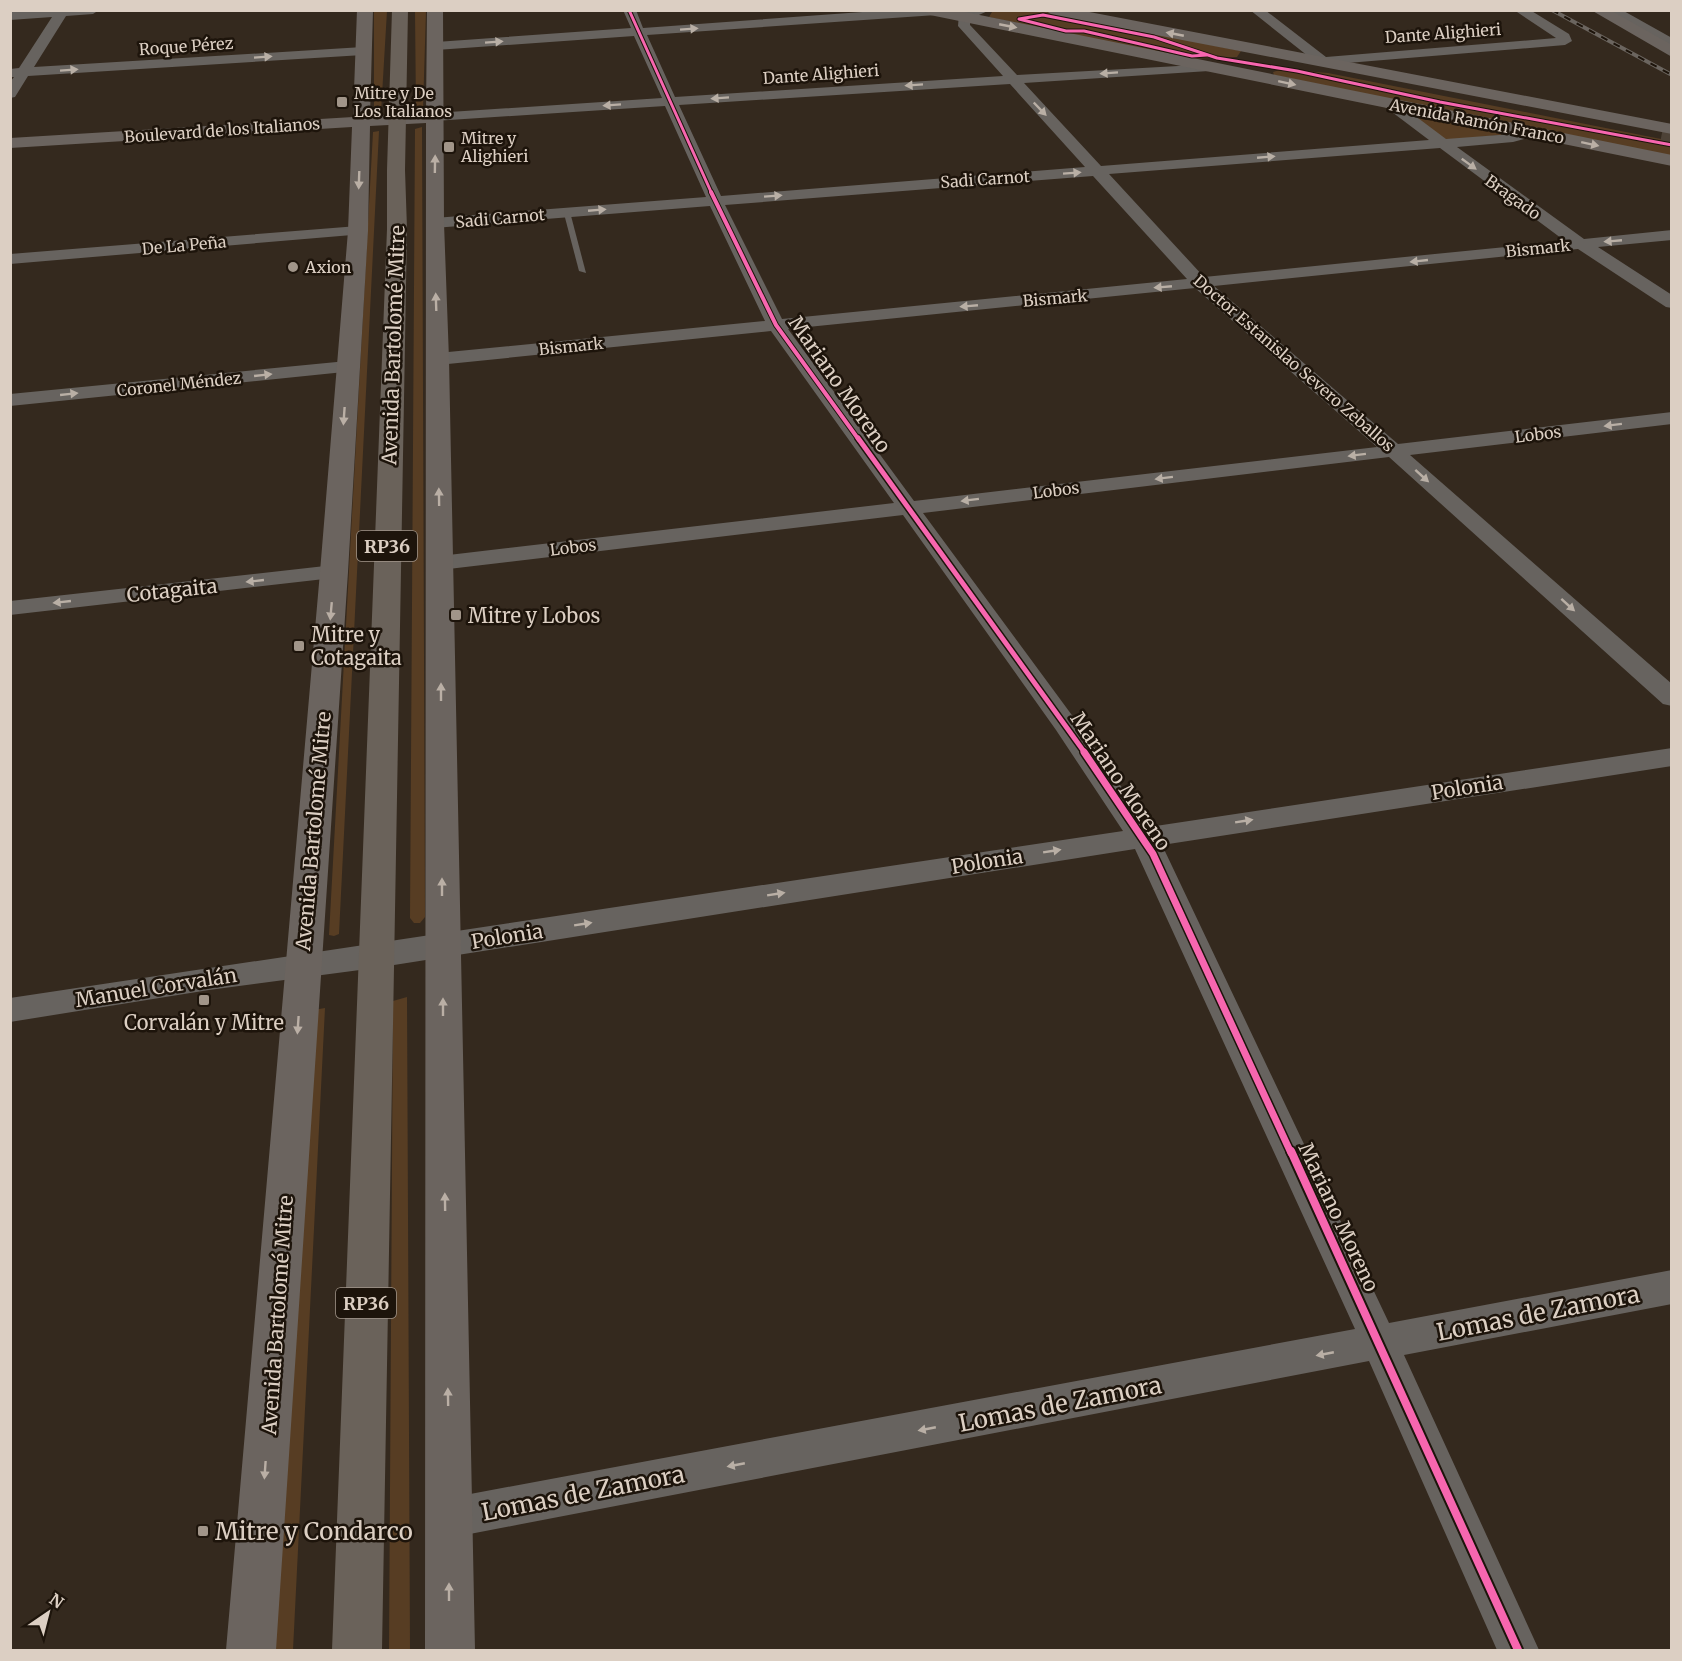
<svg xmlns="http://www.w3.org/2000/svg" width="1682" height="1661" font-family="Merriweather,serif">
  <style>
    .green { fill: #573d23 }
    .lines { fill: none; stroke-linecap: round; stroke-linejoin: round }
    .secondary-tunnel { stroke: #4d4237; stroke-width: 17; stroke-dasharray: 17 8; stroke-linecap: butt }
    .lane { fill: #67635f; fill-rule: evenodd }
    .street { fill: #67635f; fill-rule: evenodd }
    .secondary { fill: #6b645f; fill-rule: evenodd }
    .primary { fill: #6a625a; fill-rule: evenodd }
    .rail-casing { stroke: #6b655f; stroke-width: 4 }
    .rail { stroke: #1d140b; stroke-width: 2; stroke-dasharray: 7; stroke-linecap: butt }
    .cycleway-far4-casing { stroke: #1d140b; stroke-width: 5 }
    .cycleway-far3-casing { stroke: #1d140b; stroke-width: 6 }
    .cycleway-far2-casing { stroke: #1d140b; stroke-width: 8 }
    .cycleway-far1-casing { stroke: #1d140b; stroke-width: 10 }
    .cycleway-casing { stroke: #1d140b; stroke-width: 12 }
    .cycleway-far4 { stroke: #f766af; stroke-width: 3 }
    .cycleway-far3 { stroke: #f766af; stroke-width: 4 }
    .cycleway-far2 { stroke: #f766af; stroke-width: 5 }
    .cycleway-far1 { stroke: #f766af; stroke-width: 7 }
    .cycleway { stroke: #f766af; stroke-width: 8 }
    .oneway { fill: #baafa5 }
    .oneway2 { fill: #b9afa5 }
    .poi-dot { fill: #a19589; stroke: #1d140b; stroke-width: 2 }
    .labels { text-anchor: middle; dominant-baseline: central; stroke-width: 5; stroke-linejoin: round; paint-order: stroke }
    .far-street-label { font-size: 16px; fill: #dccfc3; stroke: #1d140b }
    .far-poi-label { font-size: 16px; fill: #dccfc3; stroke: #1d140b; text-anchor: start }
    .shield { fill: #1d140b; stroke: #a3978c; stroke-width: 1.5 }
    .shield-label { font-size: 18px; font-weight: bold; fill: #dccfc3 }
    .street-label { font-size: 20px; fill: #dccfc3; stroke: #1d140b }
    .poi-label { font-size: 20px; fill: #dccfc3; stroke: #1d140b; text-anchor: start }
    .near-street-label { font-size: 24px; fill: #dccfc3; stroke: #1d140b }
    .near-poi-label { font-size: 24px; fill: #dccfc3; stroke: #1d140b; text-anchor: start }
  </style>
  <rect width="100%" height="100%" fill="#34291e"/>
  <path class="green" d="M374,11H387L381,112H374Z
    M415,11H426L423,109L416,111Z
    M999,11H1042L1241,51L1237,57L1185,59L989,17L992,12Z
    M1283,69L1328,73L1671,141V157L1274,75L1273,72Z
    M1411,113L1498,130L1502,133L1501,135L1446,140L1409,114Z
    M422,127L425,917L420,923H414L410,918L415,129Z
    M379,131L339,934L334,936L329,935L373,132Z
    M407,997L410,1650H389L393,1001Z
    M325,1008L293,1650H272L308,1011Z"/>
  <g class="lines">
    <path class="secondary-tunnel" d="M1662,133L1672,135"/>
    <path class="lane" d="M563,210L570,212L586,273L579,271Z"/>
    <path class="street" d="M34,10H99L93,14L66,16L34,67L363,47L370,51L363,55L28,76L15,97L10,98V82L14,77H10V69L19,68L52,17L10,20V12Z
      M623,10H636L643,28L890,10H957L951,14L647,35L675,97L1003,76L958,26L959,14L970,10H990L970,19V25L1017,75L1214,64L1216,67L1209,71L1024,83L1101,166L1429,140L1384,106L1382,103L1389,99L1394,100L1446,139L1512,134L1534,128L1539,129L1541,132L1539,135L1513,142L1457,147L1584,239L1672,230V240L1598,247L1672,295V308L1666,307L1578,249L1214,286L1398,444L1672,412V424L1410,455L1672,684V706L1663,704L1389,457L923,513L1074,718L1149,827L1672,748V766L1162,845L1389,1323L1672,1270V1304L1404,1355L1539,1650H1497L1369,1361L449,1538L435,1532L429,1518L435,1504L449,1498L1355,1329L1135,849L375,968L209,990L10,1022V998L1123,831L1056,730L903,515L440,570L432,568L429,563L432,558L440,556L894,503L771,331L438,365L431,363L429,359L431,355L438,353L765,321L710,206L434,228L426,223L434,218L706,197L665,106L434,121L427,117L434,113L662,98L634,36L436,50L429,46L436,42L631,28ZM1010,84L1085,167L721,196L679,105ZM1440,148L1565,241L1204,277L1109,174ZM1093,176L1187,279L782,319L725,205ZM1195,288L1377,447L914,501L788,329Z
      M1250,10H1265L1326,57L1556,38L1514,10H1530L1569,34L1572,41L1565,45L1323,65L1318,64Z
      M1606,10H1622L1672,38V48Z
      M358,226L364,228L366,231L364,234L10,264V254Z
      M347,361L354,363L356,367L354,371L10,406V394Z
      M334,565L342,567L345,572L342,577L10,615V601Z"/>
    <path class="secondary" d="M357,10H373L370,116L426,112L427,10H443L444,223L449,359L475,1650H425L426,123L370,126L368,231L348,572L276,1650H226L320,572L348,231L352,127L10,148V138L353,117Z
      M923,10H955L1672,155V166L930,15Z
      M1045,10H1079L1672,124V134L1052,15Z
      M1591,10H1610L1672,45V57Z"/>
    <path class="primary" d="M392,10H408L405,170L407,229L382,1650H332L387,229V170Z"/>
    <defs>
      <path id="rail" d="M1552,10L1672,75"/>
    </defs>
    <use href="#rail" class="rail-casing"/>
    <use href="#rail" class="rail"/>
    <defs>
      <path id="cycleway-far4" d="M629,10L712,194
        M1207,55L1192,56L1084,31H1066L1019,19L1043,15L1154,37L1217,58L1297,71L1440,102L1672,145"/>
      <path id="cycleway-far3" d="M711,192L776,325L859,440"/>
      <path id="cycleway-far2" d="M858,438L1085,753"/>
      <path id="cycleway-far1" d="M1084,752L1153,854L1291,1153"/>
      <path id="cycleway" d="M1291,1151L1518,1650"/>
    </defs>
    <use href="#cycleway-far4" class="cycleway-far4-casing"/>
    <use href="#cycleway-far3" class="cycleway-far3-casing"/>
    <use href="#cycleway-far2" class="cycleway-far2-casing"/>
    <use href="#cycleway-far1" class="cycleway-far1-casing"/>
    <use href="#cycleway" class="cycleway-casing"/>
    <use href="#cycleway-far4" class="cycleway-far4"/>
    <use href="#cycleway-far3" class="cycleway-far3"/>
    <use href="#cycleway-far2" class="cycleway-far2"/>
    <use href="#cycleway-far1" class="cycleway-far1"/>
    <use href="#cycleway" class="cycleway"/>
  </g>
  <defs><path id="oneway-solid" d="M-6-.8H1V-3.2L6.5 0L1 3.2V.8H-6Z" transform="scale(1.5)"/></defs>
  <g class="oneway">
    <use href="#oneway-solid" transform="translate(1008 26) rotate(11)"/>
    <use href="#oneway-solid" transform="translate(1175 34) rotate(-169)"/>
    <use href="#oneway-solid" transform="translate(1287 83) rotate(12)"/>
    <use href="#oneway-solid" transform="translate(1590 144) rotate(12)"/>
    <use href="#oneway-solid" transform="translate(435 164) rotate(-89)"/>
    <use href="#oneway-solid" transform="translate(359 180) rotate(92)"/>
    <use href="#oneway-solid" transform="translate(436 302) rotate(-92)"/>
    <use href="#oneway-solid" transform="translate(344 416) rotate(94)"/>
    <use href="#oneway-solid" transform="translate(439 497) rotate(-91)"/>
    <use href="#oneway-solid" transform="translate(331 611) rotate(95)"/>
    <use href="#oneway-solid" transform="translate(441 692) rotate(-90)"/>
    <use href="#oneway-solid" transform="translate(442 887) rotate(-90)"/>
    <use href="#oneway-solid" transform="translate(443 1007) rotate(-90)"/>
    <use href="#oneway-solid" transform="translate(298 1025) rotate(94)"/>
    <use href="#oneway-solid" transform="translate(445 1202) rotate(-91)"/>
    <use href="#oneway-solid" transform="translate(448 1397) rotate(-91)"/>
    <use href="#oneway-solid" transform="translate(265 1470) rotate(94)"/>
    <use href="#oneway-solid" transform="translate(449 1592) rotate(-90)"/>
  </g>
  <g class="oneway2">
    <use href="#oneway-solid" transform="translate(689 29) rotate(-4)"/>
    <use href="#oneway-solid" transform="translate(494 42) rotate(-4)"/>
    <use href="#oneway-solid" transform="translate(263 57) rotate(-4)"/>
    <use href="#oneway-solid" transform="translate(69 70) rotate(-4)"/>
    <use href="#oneway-solid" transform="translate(1109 73) rotate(176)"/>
    <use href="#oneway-solid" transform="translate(914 85) rotate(176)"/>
    <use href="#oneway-solid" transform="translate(720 98) rotate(176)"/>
    <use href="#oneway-solid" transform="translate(612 105) rotate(176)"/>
    <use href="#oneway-solid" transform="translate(1040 109) rotate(46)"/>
    <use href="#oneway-solid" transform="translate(1266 157) rotate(-5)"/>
    <use href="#oneway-solid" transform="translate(1469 164) rotate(36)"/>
    <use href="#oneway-solid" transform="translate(1072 173) rotate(-4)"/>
    <use href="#oneway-solid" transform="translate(773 196) rotate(-4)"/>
    <use href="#oneway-solid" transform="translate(597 210) rotate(-5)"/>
    <use href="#oneway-solid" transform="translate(1613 241) rotate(175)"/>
    <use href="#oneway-solid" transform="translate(1419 261) rotate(174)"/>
    <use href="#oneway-solid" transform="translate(1163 287) rotate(175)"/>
    <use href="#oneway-solid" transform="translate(969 306) rotate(175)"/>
    <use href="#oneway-solid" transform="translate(263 375) rotate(-6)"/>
    <use href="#oneway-solid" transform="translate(69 394) rotate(-6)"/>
    <use href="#oneway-solid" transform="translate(1613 425) rotate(173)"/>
    <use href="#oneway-solid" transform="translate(1357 455) rotate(173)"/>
    <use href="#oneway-solid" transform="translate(1422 476) rotate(42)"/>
    <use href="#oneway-solid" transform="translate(1164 478) rotate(173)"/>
    <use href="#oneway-solid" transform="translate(970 500) rotate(173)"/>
    <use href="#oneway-solid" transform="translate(255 581) rotate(174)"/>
    <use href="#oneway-solid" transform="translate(62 602) rotate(174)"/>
    <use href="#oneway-solid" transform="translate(1568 605) rotate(42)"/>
    <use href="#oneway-solid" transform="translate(1244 821) rotate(-9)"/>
    <use href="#oneway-solid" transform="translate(1052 851) rotate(-9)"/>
    <use href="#oneway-solid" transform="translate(776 894) rotate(-9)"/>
    <use href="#oneway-solid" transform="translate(583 924) rotate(-9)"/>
    <use href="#oneway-solid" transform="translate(1325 1354) rotate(169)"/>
    <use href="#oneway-solid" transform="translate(927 1429) rotate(169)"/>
    <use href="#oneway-solid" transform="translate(736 1465) rotate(169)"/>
  </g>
  <g class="poi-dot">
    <rect x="336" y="96" width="12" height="12" rx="3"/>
    <rect x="443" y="141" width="12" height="12" rx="3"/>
    <circle cx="293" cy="267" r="6"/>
    <rect x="450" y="609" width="12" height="12" rx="3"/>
    <rect x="293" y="640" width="12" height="12" rx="3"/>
    <rect x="198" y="994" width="12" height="12" rx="3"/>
    <rect x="197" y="1525" width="12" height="12" rx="3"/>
  </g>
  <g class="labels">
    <g class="far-street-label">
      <text transform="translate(1443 33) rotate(-4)">Dante Alighieri</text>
      <text transform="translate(186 46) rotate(-4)">Roque Pérez</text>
      <text transform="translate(821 74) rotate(-4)">Dante Alighieri</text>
      <text transform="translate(1477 121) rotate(11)">Avenida Ramón Franco</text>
      <text transform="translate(222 130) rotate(-4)">Boulevard de los Italianos</text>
      <text transform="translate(985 179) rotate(-4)">Sadi Carnot</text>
      <text transform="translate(1513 197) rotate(36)">Bragado</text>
      <text transform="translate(500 218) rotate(-5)">Sadi Carnot</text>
      <text transform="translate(184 245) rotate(-5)">De La Peña</text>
      <text transform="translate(1538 248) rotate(-6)">Bismark</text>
      <text transform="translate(1055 298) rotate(-5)">Bismark</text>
      <text transform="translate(571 346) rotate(-6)">Bismark</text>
      <text transform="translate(1294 363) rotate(41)">Doctor Estanislao Severo Zeballos</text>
      <text transform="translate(179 384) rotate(-6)">Coronel Méndez</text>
      <text transform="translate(1538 434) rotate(-7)">Lobos</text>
      <text transform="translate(1056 490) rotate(-7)">Lobos</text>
      <text transform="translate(573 547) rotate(-7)">Lobos</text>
    </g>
    <g class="far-poi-label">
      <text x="354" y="93">Mitre y De<tspan x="354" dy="18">Los Italianos</tspan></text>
      <text x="461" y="138">Mitre y<tspan x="461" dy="18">Alighieri</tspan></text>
      <text x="305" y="267">Axion</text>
    </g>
    <g class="shield">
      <rect x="357" y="531" width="60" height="30" rx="4.5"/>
      <rect x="336" y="1288" width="60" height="30" rx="4.5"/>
    </g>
    <g class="shield-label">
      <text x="387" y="546">RP36</text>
      <text x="366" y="1303">RP36</text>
    </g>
    <g class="street-label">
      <text transform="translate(393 345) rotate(-88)">Avenida Bartolomé Mitre</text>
      <text transform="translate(840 384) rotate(55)">Mariano Moreno</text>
      <text transform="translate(172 590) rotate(-6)">Cotagaita</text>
      <text transform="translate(1121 781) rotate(56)">Mariano Moreno</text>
      <text transform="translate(1467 787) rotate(-9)">Polonia</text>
      <text transform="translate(313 831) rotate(-85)">Avenida Bartolomé Mitre</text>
      <text transform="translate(987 861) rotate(-9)">Polonia</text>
      <text transform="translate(507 936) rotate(-9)">Polonia</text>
      <text transform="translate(156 987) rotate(-9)">Manuel Corvalán</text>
      <text transform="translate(1339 1217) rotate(65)">Mariano Moreno</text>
      <text transform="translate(277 1315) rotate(-86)">Avenida Bartolomé Mitre</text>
    </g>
    <g class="poi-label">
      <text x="468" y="615">Mitre y Lobos</text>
      <text x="311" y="634">Mitre y<tspan x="311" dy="23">Cotagaita</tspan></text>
      <text x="204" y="1022" text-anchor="middle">Corvalán y Mitre</text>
    </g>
    <g class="near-street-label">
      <text transform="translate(1538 1313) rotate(-11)">Lomas de Zamora</text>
      <text transform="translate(1060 1404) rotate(-11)">Lomas de Zamora</text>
      <text transform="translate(583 1493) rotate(-11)">Lomas de Zamora</text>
    </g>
    <g class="near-poi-label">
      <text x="215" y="1531">Mitre y Condarco</text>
    </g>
  </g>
  <rect width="1682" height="1661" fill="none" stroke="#dccfc3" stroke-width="24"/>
  <g transform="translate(48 1613) rotate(35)" stroke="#1d140b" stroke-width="4.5" paint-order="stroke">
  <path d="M0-4.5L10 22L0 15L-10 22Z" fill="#dccfc3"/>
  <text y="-9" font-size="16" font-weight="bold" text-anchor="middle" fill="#dccfc3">N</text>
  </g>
</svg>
